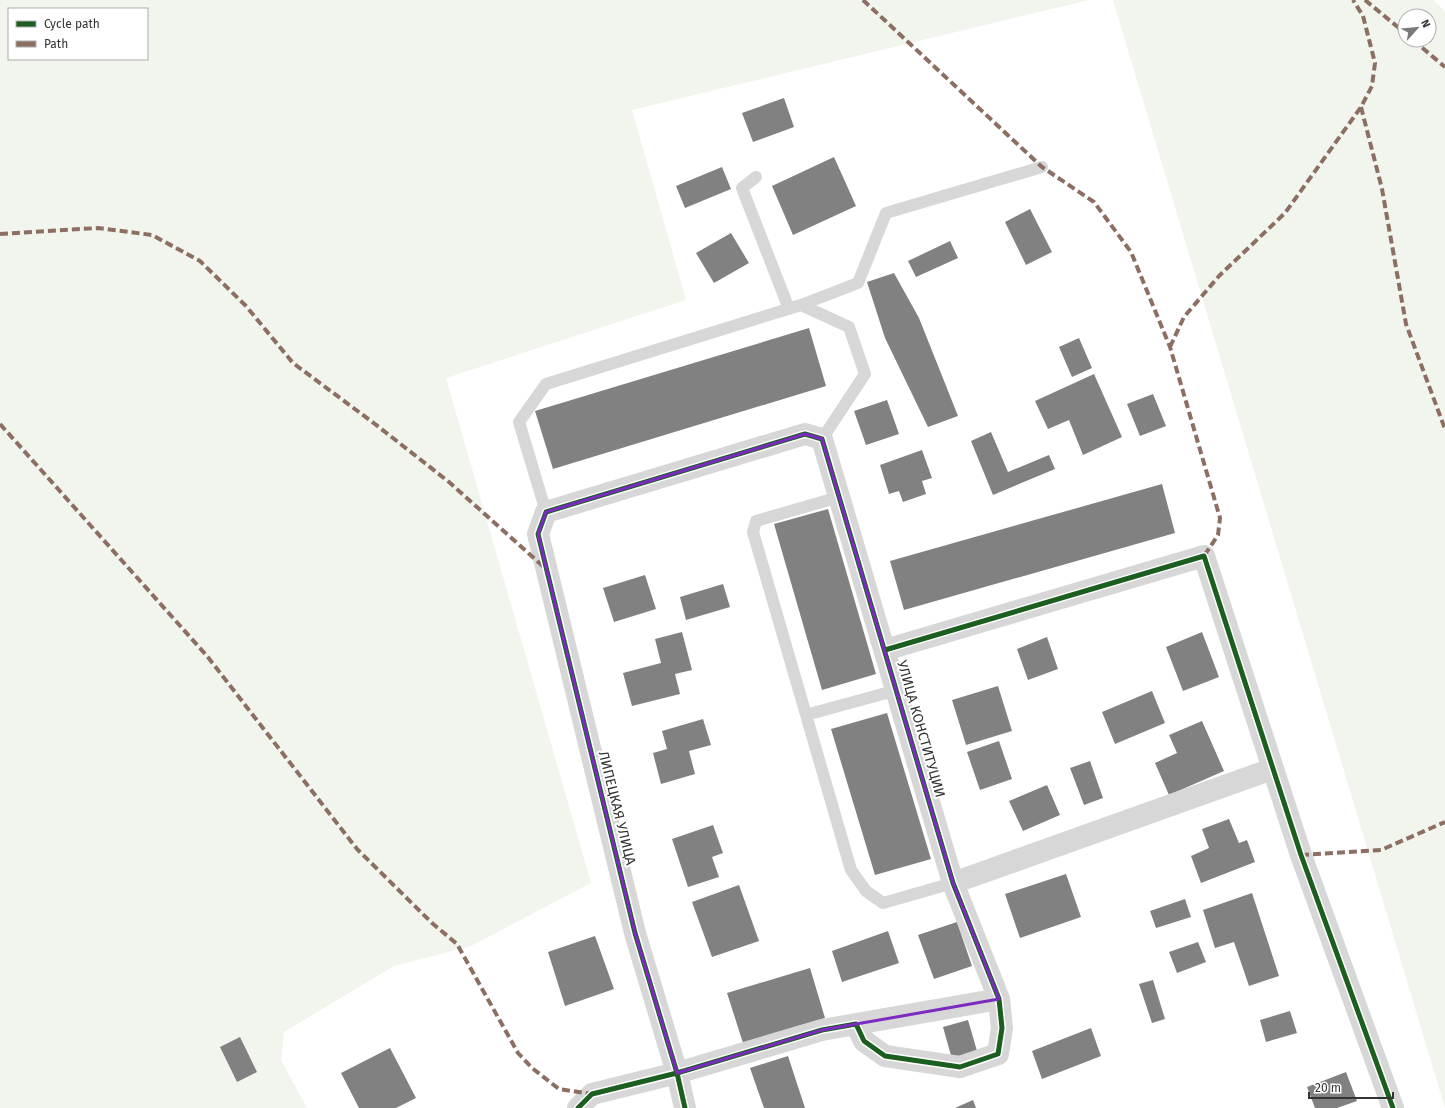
<svg xmlns="http://www.w3.org/2000/svg" width="1445" height="1108" font-family="'Fira Sans',sans-serif">
  <style>
    .green { fill: #f1f5ed; fill-rule: evenodd }
    .building { fill: #818181 }
    .lines { fill: none; stroke-linecap: round; stroke-linejoin: round }
    .service { stroke: #d7d7d7; stroke-width: 12 }
    .minor { stroke: #d7d7d7; stroke-width: 22 }
    .quiet { stroke: #8d6e63; stroke-width: 4; stroke-dasharray: 8 4; stroke-linecap: butt }
    .cycleway-casing { stroke: #fff; stroke-width: 8 }
    .cycleway { stroke: #1b5e20; stroke-width: 5 }
    .marked { fill: none; stroke: #7b2cbf; stroke-width: 3; stroke-linejoin: round }
    .labels { text-anchor: middle; dominant-baseline: central; stroke-width: 4; stroke-linejoin: round; paint-order: stroke }
    .street-label { font-size: 14px; fill: #333; stroke: #fff }
  </style>
  <rect width="100%" height="100%" fill="#fff"/>
  <path class="green" d="M0,0H1089L632,110L686,300L446,378L591,883L471,946L394,966L284,1032L281,1060L307,1108H0ZM9,9H147V59H9Z
    M1113,0H1433L1445,11V1108ZM1405,16H1429V40H1405Z"/>
  <path class="building" d="M784,98L794,127L753,142L742,113Z
    M834,157L856,206L793,235L772,186Z
    M722,167L731,189L685,208L676,186Z
    M1030,209L1052,252L1026,265L1005,222Z
    M731,233L749,263L714,283L696,253Z
    M950,241L958,258L916,277L908,261Z
    M894,273L919,318L958,416L928,427L885,338L867,282Z
    M809,328L826,386L553,469L535,411Z
    M1079,338L1092,368L1072,377L1059,347Z
    M1094,374L1122,437L1083,455L1069,420L1048,429L1035,401Z
    M1153,394L1166,426L1140,436L1127,404Z
    M887,400L899,434L866,445L854,411Z
    M991,432L1008,472L1049,455L1055,469L993,495L971,441Z
    M922,450L932,478L922,481L926,494L903,502L899,491L889,494L880,465Z
    M1162,484L1175,533L904,610L890,561Z
    M828,509L876,674L822,690L774,524Z
    M645,575L656,609L614,622L603,588Z
    M723,584L730,607L686,620L680,597Z
    M682,632L692,670L675,674L680,694L632,706L623,673L661,663L655,639Z
    M1202,632L1219,677L1183,691L1166,647Z
    M1047,637L1058,669L1028,680L1017,649Z
    M998,686L1012,731L966,745L952,700Z
    M1152,691L1165,723L1115,744L1102,712Z
    M887,713L931,859L875,875L831,729Z
    M703,719L711,745L689,751L695,774L661,784L653,753L667,749L662,731Z
    M1202,721L1224,771L1169,795L1155,763L1177,753L1169,735Z
    M999,741L1012,779L980,790L967,752Z
    M1090,761L1103,798L1084,805L1070,768Z
    M1047,785L1060,815L1023,831L1009,801Z
    M1229,819L1239,843L1247,840L1255,862L1201,883L1191,856L1209,848L1202,829Z
    M713,825L723,853L712,857L719,877L688,887L672,839Z
    M1066,874L1081,917L1020,938L1005,894Z
    M739,885L759,941L712,957L692,902Z
    M1252,893L1279,976L1249,986L1234,942L1215,948L1203,910Z
    M1185,899L1191,917L1156,928L1150,911Z
    M957,922L972,966L934,979L918,935Z
    M888,931L899,963L842,982L832,951Z
    M595,936L614,989L565,1006L548,952Z
    M1198,942L1206,962L1177,973L1169,952Z
    M810,968L825,1018L743,1043L727,993Z
    M1153,980L1165,1019L1152,1023L1139,984Z
    M1290,1011L1297,1033L1266,1042L1260,1020Z
    M968,1020L977,1051L952,1059L943,1027Z
    M1091,1028L1101,1056L1042,1079L1032,1051Z
    M240,1037L257,1072L237,1082L220,1047Z
    M390,1048L416,1098L396,1108H359L341,1073Z
    M788,1056L805,1108H764L750,1068Z
    M1346,1072L1357,1101L1337,1108H1315L1307,1087Z
    M973,1100L976,1108H955Z"/>
  <g class="lines">
    <path class="service" d="M756,177L742,188L789,309
      M801,305L858,283L886,213L1042,167
      M839,497L756,521L753,532L851,870L866,891L883,903L953,883
      M546,512L519,422L546,384L801,305L849,327L865,374L822,439
      M806,715L897,690"/>
    <path class="minor" d="M885,650L1204,556L1301,855L1393,1108
      M953,883L1272,769
      M856,1024L999,999
      M578,1108L592,1094L677,1073L822,1030L856,1024L864,1041L885,1056L960,1067L998,1054L1002,1028L999,999L953,883L822,439L805,434L546,512L538,534L635,933L677,1073L685,1108"/>
    <path class="quiet" d="M863,0L1042,167L1094,202L1131,252L1170,347L1220,518L1218,535L1204,556
      M1365,0L1405,33
      M1413,40L1445,67
      M1361,107L1382,189L1406,324L1445,429
      M0,234L98,228L152,235L200,261L246,306L293,363L375,424L449,482L545,568
      M1170,347L1184,317L1219,276L1285,213L1361,107L1372,86L1375,63L1363,16L1353,0
      M0,424L207,656L357,849L432,923L457,944L518,1053L532,1068L559,1089L592,1094
      M1301,855L1381,850L1445,822"/>
    <defs>
      <path id="cycleway" d="M885,650L1204,556L1301,855L1393,1108
        M578,1108L592,1094L677,1073L822,1030L856,1024L864,1041L885,1056L960,1067L998,1054L1002,1028L999,999L953,883L822,439L805,434L546,512L538,534L635,933L677,1073L685,1108"/>
    </defs>
    <use href="#cycleway" class="cycleway-casing"/>
    <use href="#cycleway" class="cycleway"/>
  </g>
  <path class="marked" d="M805,434L822,439L953,883L999,999L822,1030L677,1073L635,933L538,534L546,512Z"/>
  <g class="labels">
    <g class="street-label">
      <text transform="translate(921 729) rotate(74)">УЛИЦА КОНСТИТУЦИИ</text>
      <text transform="translate(617 808) rotate(76)">ЛИПЕЦКАЯ УЛИЦА</text>
    </g>
  </g>
  <rect x="8" y="8" width="140" height="52" fill="#ffffff" stroke="#adadad"/>
  <rect x="16" y="21" width="20" height="6" fill="#1b5e20" stroke="#adadad"/>
  <text x="44" y="28" font-size="12" fill="#333333">Cycle path</text>
  <rect x="16" y="41" width="20" height="6" fill="#8d6e63" stroke="#adadad"/>
  <text x="44" y="48" font-size="12" fill="#333333">Path</text>
  <g transform="translate(1417 28) rotate(63)"><circle r="19" fill="#ffffff" stroke="#adadad"/>
  <path d="M0-3L7 15L0 10L-7 15Z" fill="#7a7a7a"/>
  <text y="-6" font-size="11" font-weight="bold" text-anchor="middle" fill="#333333">N</text>
  </g>
  <path d="M1309 1092v6h84v-6" fill="none" stroke="#333333" stroke-width="2"/>
  <text x="1315" y="1092" font-size="12" fill="#333333" stroke="#ffffff" stroke-width="3" paint-order="stroke">20 m</text>
</svg>
